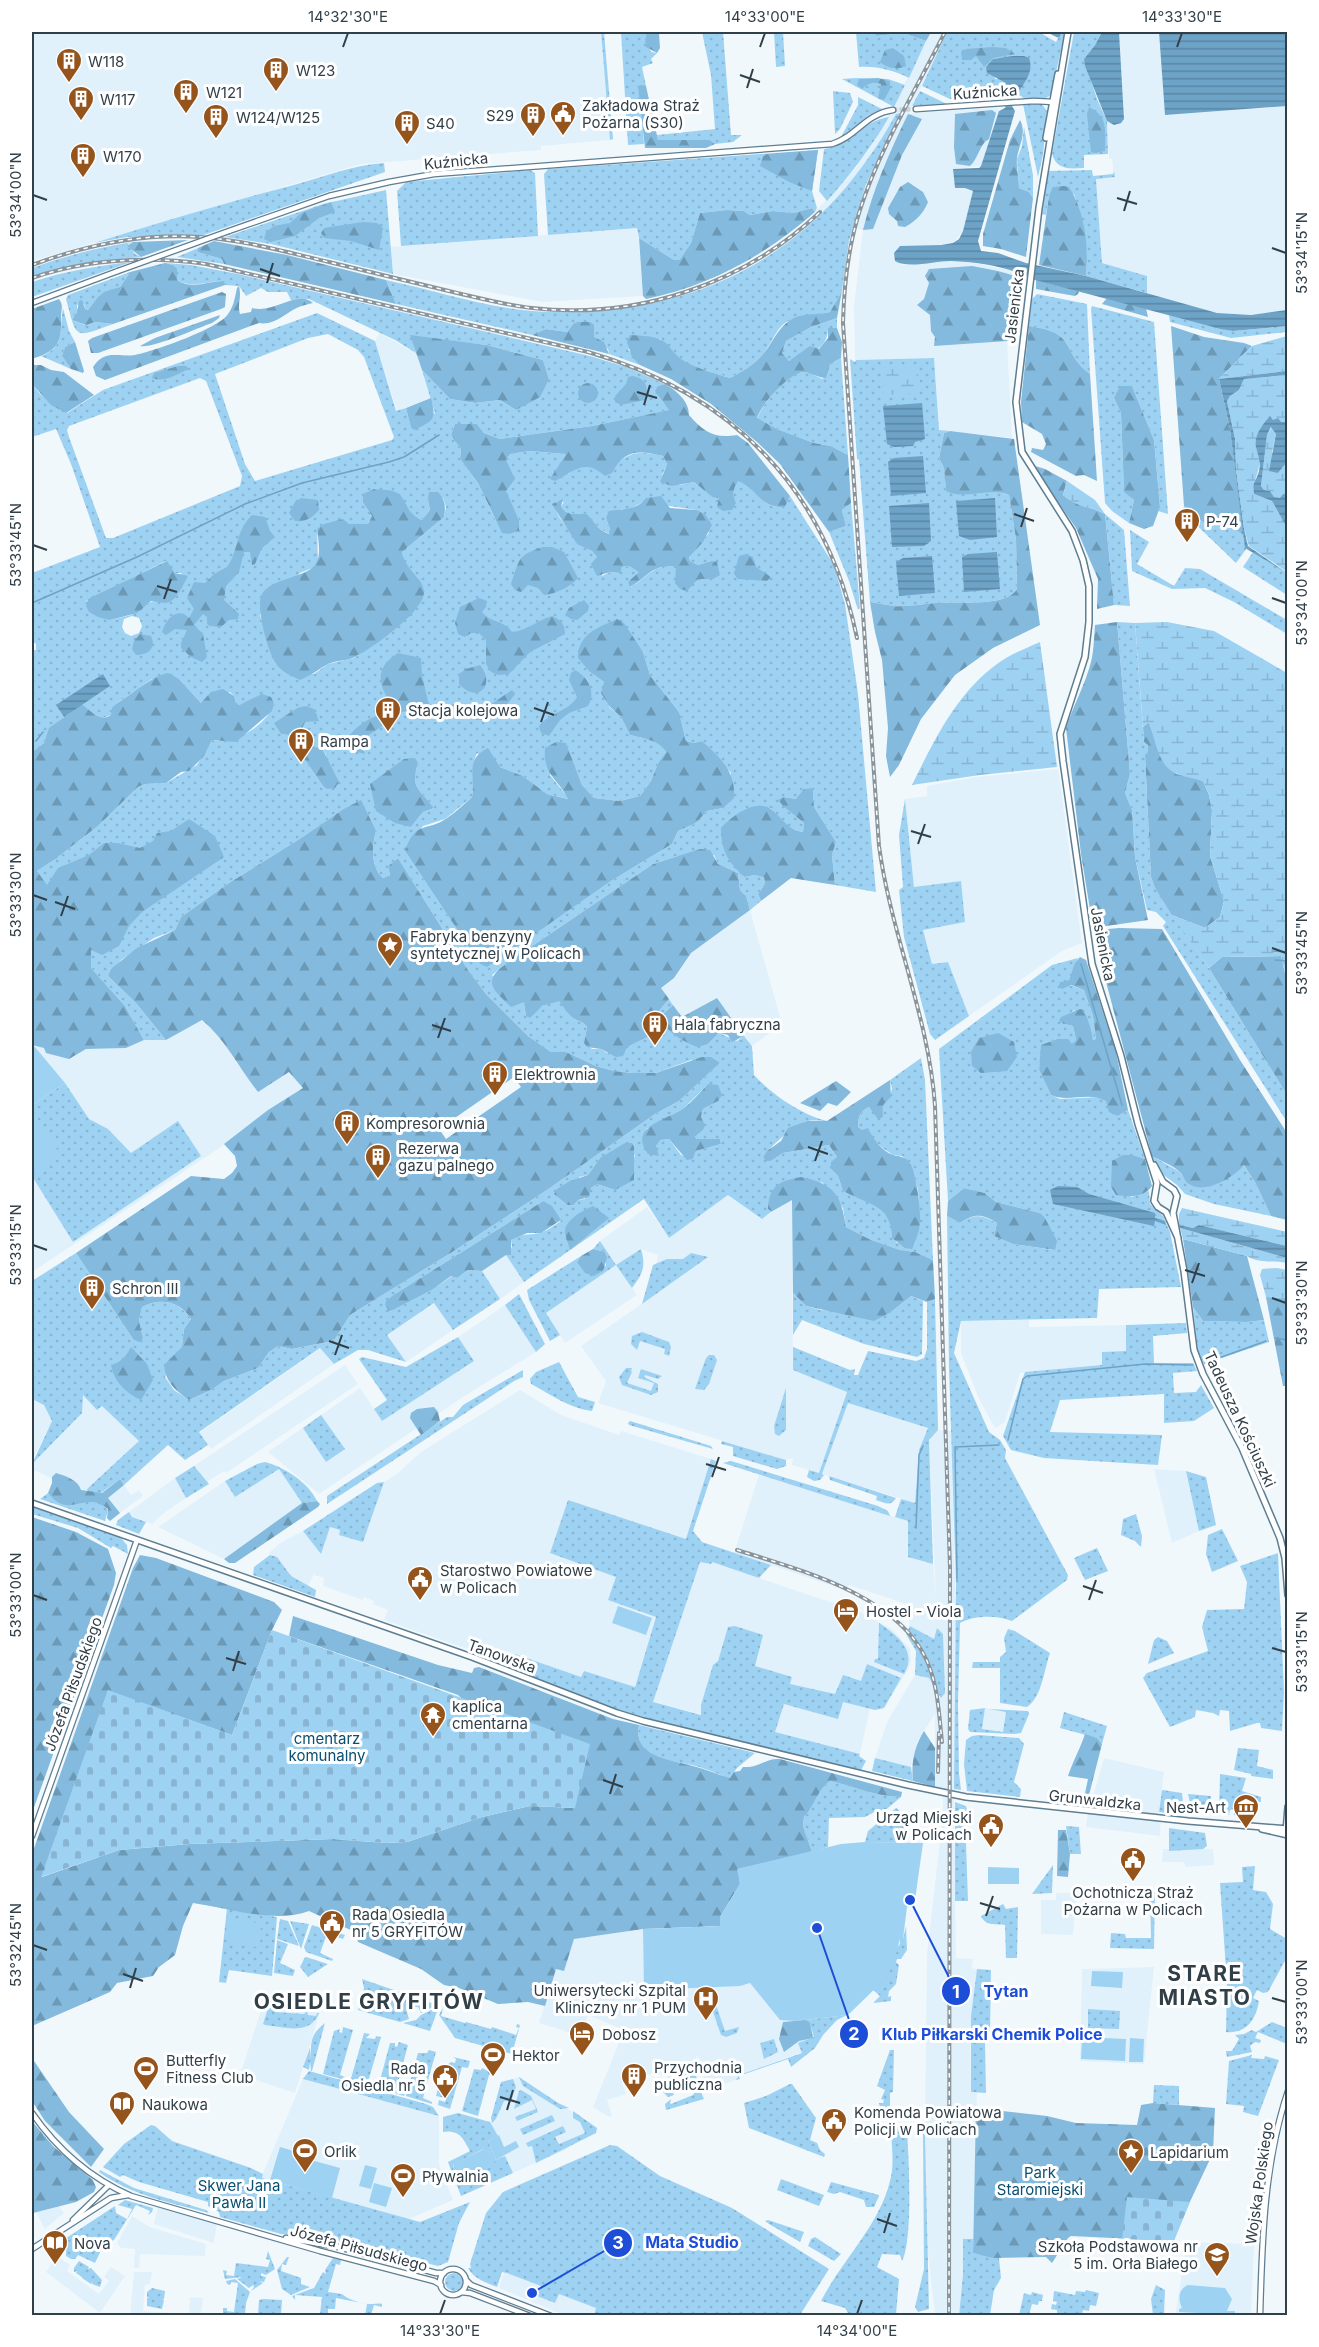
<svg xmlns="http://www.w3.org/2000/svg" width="1319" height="2347" font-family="Inter,sans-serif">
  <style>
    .built { fill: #e0f1fc }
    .green { fill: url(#green-dots); fill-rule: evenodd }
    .forest { fill: url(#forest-firs); fill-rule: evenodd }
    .wetland { fill: url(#wetland-marsh) }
    .cemetery { fill: url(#cemetery-stones) }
    .pitch { fill: #9ed2f3 }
    .water { fill: url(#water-rules) }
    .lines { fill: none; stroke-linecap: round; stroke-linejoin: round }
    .stream { stroke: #6da3c6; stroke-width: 1.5 }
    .canal { stroke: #6da3c6; stroke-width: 5 }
    .tertiary-tunnel { stroke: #cbd3d8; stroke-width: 4.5; stroke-dasharray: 4.5 2; stroke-linecap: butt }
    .tertiary-casing { stroke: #5e7e92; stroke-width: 7 }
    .secondary-casing { stroke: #5e7e92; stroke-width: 8 }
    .tertiary { stroke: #fff; stroke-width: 4.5 }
    .secondary { stroke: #fff; stroke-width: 5 }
    .rail-casing { stroke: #8a949b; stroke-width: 4 }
    .rail { stroke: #fff; stroke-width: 1.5; stroke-dasharray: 4.5; stroke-linecap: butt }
    .tertiary-bridge-casing { stroke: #5e7e92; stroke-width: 7; stroke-linecap: butt }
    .tertiary-bridge { stroke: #fff; stroke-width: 4.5 }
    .ticks { fill: none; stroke: #313f48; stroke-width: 2 }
    .labels { text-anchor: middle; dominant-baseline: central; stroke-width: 6; stroke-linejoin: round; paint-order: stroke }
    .poi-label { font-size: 15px; fill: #313f48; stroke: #fff; text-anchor: start }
    .street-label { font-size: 15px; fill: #313f48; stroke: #fff }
    .park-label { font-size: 15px; fill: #084f72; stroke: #fff }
    .district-label { font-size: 21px; font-weight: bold; letter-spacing: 1.5px; fill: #313f48; stroke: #fff }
    .leader { fill: none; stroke: #1d4ed8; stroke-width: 2 }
    .callout-dot { fill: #1d4ed8; stroke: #fff; stroke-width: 2 }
    .mark-label { font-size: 18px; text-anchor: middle; font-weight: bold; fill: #fff }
    .callout-label { font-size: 16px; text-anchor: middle; font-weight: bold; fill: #1d4ed8; stroke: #fff; stroke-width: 6; stroke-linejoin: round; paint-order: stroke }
    .neatline { fill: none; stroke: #313f48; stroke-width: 2 }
    .ticks-label { font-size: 15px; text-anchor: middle; fill: #313f48 }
  </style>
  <defs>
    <pattern id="green-dots" width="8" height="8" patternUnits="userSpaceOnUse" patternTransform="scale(1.5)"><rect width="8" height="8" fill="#9ed2f3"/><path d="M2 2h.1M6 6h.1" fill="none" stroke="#89b5d2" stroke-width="1.8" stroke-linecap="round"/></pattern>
    <pattern id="forest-firs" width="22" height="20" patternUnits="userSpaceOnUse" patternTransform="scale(1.5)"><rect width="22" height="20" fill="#83badd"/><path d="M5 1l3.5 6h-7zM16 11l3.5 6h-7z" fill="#6c99b5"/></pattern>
    <pattern id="wetland-marsh" width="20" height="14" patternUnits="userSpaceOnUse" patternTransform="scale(1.5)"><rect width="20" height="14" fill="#9ed2f3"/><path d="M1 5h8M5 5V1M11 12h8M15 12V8" fill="none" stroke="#89b5d2"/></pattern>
    <pattern id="cemetery-stones" width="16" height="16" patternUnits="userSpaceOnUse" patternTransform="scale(1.5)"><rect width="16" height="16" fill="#9ed2f3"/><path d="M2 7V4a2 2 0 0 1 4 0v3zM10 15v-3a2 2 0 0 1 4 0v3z" fill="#89b5d2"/></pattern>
    <pattern id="water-rules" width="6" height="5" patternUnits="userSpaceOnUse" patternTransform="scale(1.5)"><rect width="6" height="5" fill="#6da3c6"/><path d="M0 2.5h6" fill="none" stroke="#5a86a3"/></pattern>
  </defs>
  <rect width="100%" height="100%" fill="#f1f8fc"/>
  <path class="built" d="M32,32H601L610,140L541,146V150L361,164L32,261Z
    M931,32H947L909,113L998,108L999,111L981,166L953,169L955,188H965L973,191L963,231L953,243L919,247L900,246L902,265L950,261L968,262L1021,272L1007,341L1012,438L939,430L934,358L855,360L854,305L863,230L852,227L866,184L890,135L885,133L862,169L827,208L821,215L815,212L855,169L875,141Z
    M1119,32H1159L1165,115L1287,106V310L1251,315L1216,313L1147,293V276L1102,263L1096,178L1114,177L1112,159H1109L1107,121L1114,125L1124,119Z
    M638,228L643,296L542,302L393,274L391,247Z
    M379,333L416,353L431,398L397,411L375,341Z
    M1058,769L1082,943L1062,951L969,1016L948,962L932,964L923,930L960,881L914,888L905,799L927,796V786L976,777Z
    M750,910L782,1024L752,1046L717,998L682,1017L661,988L674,978L691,953Z
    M202,1020L211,1028L234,1056L250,1081L290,1072L303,1088L268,1110L218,1149L32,1272V1045L44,1048L69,1059L86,1049L126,1048L144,1040H166Z
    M728,1195L762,1219L792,1199L793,1370L847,1391L819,1473L792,1465L793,1458L786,1460L598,1403L606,1381L581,1346L686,1273L656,1265L658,1255L641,1249L617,1265L637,1295L565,1343L545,1313L616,1265L600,1241L647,1207L669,1238Z
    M506,1255L524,1282L500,1299L482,1271Z
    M435,1303L453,1330L406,1362L387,1335Z
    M505,1305L536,1352L463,1397L319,1494L268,1452L360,1388L382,1421L474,1361L458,1337Z
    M1029,1320V1327L1126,1325V1351L1103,1365L1020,1373L1005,1422L995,1428L979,1399L961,1353V1321Z
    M321,1348L334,1364L211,1449L199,1433Z
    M345,1365L358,1384L226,1473L224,1471L207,1482L194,1466Z
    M520,1390L561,1415L619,1435L621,1431L711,1459L686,1539L568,1500L550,1552L617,1577L608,1600L656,1617L632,1695L515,1654L511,1664L384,1620L388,1610L373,1604L374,1601L364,1597L363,1600L323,1586L324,1578L314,1575L315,1571L308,1587L288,1577L269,1553L280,1543L303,1531L321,1553L330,1527L340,1530L339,1534L363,1542L384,1482L398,1473L421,1452Z
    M82,1394L103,1405L139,1441L85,1495L32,1469V1464L81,1413Z
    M32,1399L44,1405L52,1421L32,1461Z
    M848,1403L928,1428L919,1450L915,1503L822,1474Z
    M938,1430L951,1431L956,1613L954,1796L956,1958L973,1959L972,1968L977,1969L970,2033L971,2092L977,2093L973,2239H963V2274L959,2315H935L928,2253L925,2114L927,1954L943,1814V1789L935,1787V1714L917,1742L911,1767L875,1758L887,1722L915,1675L929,1678L935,1640L910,1626L906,1604L849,1585L845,1590L734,1553L759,1475L908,1521V1557L933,1564L936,1599L929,1440Z
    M279,1469L302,1503L224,1559L158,1527L225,1481L235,1497Z
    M1154,1469L1186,1471L1199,1531L1172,1543Z
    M175,1478L186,1498L164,1513L152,1524L132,1517L129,1512Z
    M124,1485L131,1495L139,1490L143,1496L120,1513L108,1498Z
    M700,1561L711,1564L712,1562L860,1612L892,1629L910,1649L911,1660L909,1668L884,1708H870L860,1754L653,1702Z
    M985,1708L1006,1711L1003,1733L982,1729Z
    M1104,1758L1164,1772L1158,1818L1089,1810Z
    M1088,1812L1161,1820L1160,1836L1086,1827Z
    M1163,1849H1213L1214,1865L1186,1867L1183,1862H1162Z
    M1071,1889L1081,1890L1080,1901H1076L1073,1935L1041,1934V1900H1056V1893H1071Z
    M643,1929L645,1990L750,1983L780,2020H806L810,2023L814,2037L802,2052L739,2075L738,2079L715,2087L712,2092L708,2090L697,2055L695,2062L674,2067L678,2080L670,2083L666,2073L657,2076L656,2072L645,2076L644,2079L642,2077L622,2083L626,2094L607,2100L612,2115L609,2117L593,2107L624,2030L588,2015L581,2036L539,2023L556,1968L564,1970L574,1939Z
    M1154,1967L1144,2064L1080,2061L1082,1969Z
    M262,2007L299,2009L320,2012L295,2093L240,2075Z
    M519,2077L597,2128L596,2133L581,2139L565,2150L461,2196L448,2162L470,2152L461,2134L496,2120L513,2079Z
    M303,2079L439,2116V2165L453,2200L409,2219L261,2178Z
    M59,2206L64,2213L45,2229L36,2212Z
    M158,2206L217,2222L214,2243L154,2224Z
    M132,2216L150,2227L206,2244L205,2256L140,2254L139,2268H134L135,2249L121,2248L117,2243Z
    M1187,2242L1254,2244L1251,2315L1175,2316Z
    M57,2256L70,2265L67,2271L99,2294L109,2281L104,2277L111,2267L125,2276L100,2313L46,2272Z
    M134,2272H152L150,2284L145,2285L143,2311L189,2314L190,2297L203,2298L201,2315L130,2316Z
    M504,2272L596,2308L593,2315H564L499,2288Z"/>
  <path class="green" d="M601,32H604L613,139L610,140Z
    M621,32H647L645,39L651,52L657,53L651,59L653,63L642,67L646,86H639L644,144L628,145Z
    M702,32H723L731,135H742L733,142L715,144L710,140H658L657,135L715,129L711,75Z
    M774,32H783L785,66L776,67Z
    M856,32H874L876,36L903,33L926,41L909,78C892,70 878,66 859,67Z
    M947,32H1039L1056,42L1061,32H1065L1051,95L1046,98L1025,99L1021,96L1016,95L1019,90L1024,56L993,59L995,79H1001L1006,83L1007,95L950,99L922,86Z
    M1074,32H1102L1095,45L1084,59L1097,99L1107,121L1108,154L1084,155V168C1069,169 1057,170 1052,154Z
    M856,78L888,79L905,85L894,107L842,79Z
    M833,91L850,93L853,102L840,129L835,134Z
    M920,91L947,104L912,106Z
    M858,97L882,109L869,115L840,139L858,105Z
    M1041,103L1047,111L1043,155L1038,177L1023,104Z
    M902,113L866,184L849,241L842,291L830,312C814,316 800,314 785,323C776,329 771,344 764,353C755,364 742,372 730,378C712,372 691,368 676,356C670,351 667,344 660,339L628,349L640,365L609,354L608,349L573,324L567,332L546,329L532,335L396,304L386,280C433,290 484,307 532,311C557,313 580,312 605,310C738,298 832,229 896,114Z
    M889,117C871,148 851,174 827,201L819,191L824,149C855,144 861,121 889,117Z
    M1024,127L1033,175V198L1029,192L1019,188L1017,159L1022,146Z
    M818,150L812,191L817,208L815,212L812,208L793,213L773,211L750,215L744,211L727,210L700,213L691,243L681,260H674L639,238L637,228L548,235L544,174L548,169Z
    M384,163L385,172L201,236L127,237L94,243C159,223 224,203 290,186C321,178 352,165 384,163Z
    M530,170L535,173L538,236L401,246L397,191L406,182Z
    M1092,170L1093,176L1113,174L1114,171L1115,177L1096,179L1102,263L1147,276V293L1086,276C1089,247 1083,222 1074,194L1049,196L1046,215L1042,214L1048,171Z
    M386,190L393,274L271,244L225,237L323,204Z
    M133,242L128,244L135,254L141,257L99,261L32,277V268C65,256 98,247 133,242Z
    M198,248L197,252L222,259L224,264L177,257Z
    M131,262L32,297V282C64,271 97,266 131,262Z
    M165,263L191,265L238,274L590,356L626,367L665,384L658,386L662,401L670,410L592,426L500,439L484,433L477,424H455L451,435L461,449L460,459L478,483L496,521L510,534L519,531V520L505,491L506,460L510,454L530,451L566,454L561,462L568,474C580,463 593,465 605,475C625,454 633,449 663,456L667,464L662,475L680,485L694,482L712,497L733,496L734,486L738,480C757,488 760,509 785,507L790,496L834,565L845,604L858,694L876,892L835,885L832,855L836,842L814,807L813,788L796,799L784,797L785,808L804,823L803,832C789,830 779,818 770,808L745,877L755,875L764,876L765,884L758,894L761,901L750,910L746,896L740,890L738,873L718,864L714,855L678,856L653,864L503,966L492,975L524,1002L526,1016L542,1006L559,1000C563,1006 567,1014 573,1018C579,1022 583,1021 587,1027L584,1043L592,1049H601L607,1053C626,1048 643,1041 657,1027L654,1017L669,999L673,1005L664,1013L662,1019C669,1037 692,1039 708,1044L719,1033L737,1041L744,1036L752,1046L754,1075C773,1095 800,1114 827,1121C821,1121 814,1120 808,1121C796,1123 770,1147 763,1157L771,1161L783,1153L829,1145L837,1157L831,1169L838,1176L843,1191C860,1200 878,1202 890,1221C895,1228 891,1236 897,1243L915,1241L920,1224L918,1190L911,1164L902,1156L893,1155L884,1149L858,1127C858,1117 860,1111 869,1107L874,1112L882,1106L884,1101L889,1099L892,1089L890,1080L921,1058L925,1080L933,1260L915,1252L900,1250L869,1239L846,1227L843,1208L822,1182L768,1209L771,1212L762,1219L728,1195L669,1238L644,1199L524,1282L506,1255L512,1247L511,1240C525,1232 527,1236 540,1233C547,1231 555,1225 561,1221L543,1201L395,1294V1309L432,1290L452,1276L457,1278L468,1270L482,1271L500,1299L453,1330L434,1303L387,1335L406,1362L368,1350H358L334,1364L320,1348L199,1432L208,1445L185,1460L168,1445L124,1485L120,1479L101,1493H89L87,1489L139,1441L102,1406L97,1410L83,1395L82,1413L32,1464L52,1421L44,1405L32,1399V1281L76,1253L133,1339L143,1338L139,1321L142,1307C160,1297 179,1301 191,1319L184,1329L182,1347L165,1377L174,1390L189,1400L211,1390L224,1381L258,1368L269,1352L278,1346L292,1349L327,1342L335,1339L350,1315L454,1251L547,1190L655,1114L679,1101L720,1063L691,1060L656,1073H633L614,1071L596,1066L566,1052H551L528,1036L486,994L468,970L398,858L388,866L390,875L383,878C370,866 372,847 376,831L342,810L301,838L229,883L181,917L175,930L154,938L121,960L108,976L136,1003L166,1040H144L125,1006L91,968L89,960L37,871L54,860L98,826L138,787L145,784L166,783L197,765L212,740C235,744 267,726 274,703L262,695L239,705L235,703L234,696L230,692L201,703L179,679H152L116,704L111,715L100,719L82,704L110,686L57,705L64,717L50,728L44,743L32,752V650H36V644L32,641V573L100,547L71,464L56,429L32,437V384L41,395L67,413L103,390L317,313L375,341L396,411L406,408L411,428L435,413L422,370L450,399L475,403L500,400L516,410L549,379L543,360L487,345L411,336L416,353L395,340L309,299L291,300L287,292H268L261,288L246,296L239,286L225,285L223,281C207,281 192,289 177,280L173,265ZM328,334L358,350L364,357L394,437L392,440L255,481L245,464L215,374L308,338ZM200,378L206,381L208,386L242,476L240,486L113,538H106L69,437L67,430L69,426ZM399,495C405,506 410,515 422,520L430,510L428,500L443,498L446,507L444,517L402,552L404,563L418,578L393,631L354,658L328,664L314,674L276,664L260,615L300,573L312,568L318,561L317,529L349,524H368L372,516L363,503ZM558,501L564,502L561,506C566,516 576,514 586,513C595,521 597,530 610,534V529L606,518L622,509H630L643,502L696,510L709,533L689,556L690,561L698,565L711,561L713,579H698L692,584L677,567C652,564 649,576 631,587L628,582L640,572L629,566L622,567L619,573L610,572L602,576L598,558L592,551L577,543C572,529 555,519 555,503ZM166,561L175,573H182L154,601L148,603L131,615L110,620L86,601ZM132,616L139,618L142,626L139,633L131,636L125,633L122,627L124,619ZM635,642L643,652L650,675L679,712L686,741L694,743L702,741L731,773L723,808L707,811L696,823L678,831L672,844L611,881L487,966L480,964L405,851L423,826L445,819L472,797C475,782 470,768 477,753L500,767L523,776L547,794L569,799L550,775L566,744L582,785L594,798L620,801L640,796L651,781L658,763L666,752C659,740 643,738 630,735L621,717L609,707L604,682L590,672ZM297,708L318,721H305C295,740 305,744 322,748L326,755L323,786L288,735L281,734L275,723ZM404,759L418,763C410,790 420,788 434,808L423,812L411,827ZM708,1084L718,1101L703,1109L701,1117L703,1130L695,1137L697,1139H720L721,1144L696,1151L693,1159L681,1155L669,1139L659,1140L656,1146L646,1129L683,1109ZM635,1155L633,1161L615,1190L597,1184L591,1188L585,1199L578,1200L579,1177L588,1175L600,1158Z
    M130,272L120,287L97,298L88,310L85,309L84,304L77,305V312L72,320L85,325L95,322L113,324C73,339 77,339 66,299L68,295Z
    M1037,294L1087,304L1090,374C1059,350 1079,333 1029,326L1032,299Z
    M1092,306L1154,322L1168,514L1158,511L1160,507L1154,440L1132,386L1114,398L1121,413L1124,491L1134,500L1129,523L1112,511L1105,503L1091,309Z
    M63,308L69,331L75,342L65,347L62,356L71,369L41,356C66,347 59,329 63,308Z
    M1169,315L1233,331L1287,326V332L1231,338L1170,322Z
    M837,318V328H828C828,351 807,354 788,361L782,353L786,341L811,327Z
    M841,358L848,455L831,446L814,443L777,429L757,419C761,405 789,372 804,372C810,372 817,377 823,379L830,364Z
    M934,358L939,430L950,431L944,433L939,458L944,468L946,491C967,495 991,487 1009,495L1016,539L1017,589C1004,608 957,601 936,603C922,604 907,607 894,606C886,605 878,603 870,602L859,460L857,459L850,359L855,362L856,360Z
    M851,503L860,608L858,610L849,581L829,532L846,526L842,510Z
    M1184,506L1204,523L1229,526L1244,535L1247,548L1236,563L1183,512Z
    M1105,514L1124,530L1130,606L1114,605Z
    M1130,530L1149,542L1137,564L1174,586L1185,568L1200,569L1287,620V634L1234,602L1205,588L1172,589L1132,571Z
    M1253,552L1287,573V595L1243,567Z
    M1117,622L1135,623L1144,742L1148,745V752L1145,756L1151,877L1155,888L1209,968L1287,1095V1122L1163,926L1166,922L1156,912L1147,910L1135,857L1132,810L1125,793L1130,774Z
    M905,799L914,887L961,881L965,922L923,930L932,964L948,962L969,1016L935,1040L930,1034L904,937L899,890L903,887L899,835Z
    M1078,958L1069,980L1061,982L1084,990L1093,1016L1096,1039L1093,1040L1086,1018L1074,1010L1068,1016L1064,1024L1073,1026L1076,1040L1072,1045L1067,1039H1057L1042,1045L1039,1070L1051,1095L1060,1099L1100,1097L1106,1101L1118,1116L1128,1110L1145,1159L1133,1155L1131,1197L1149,1191L1150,1204L1163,1216L1170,1232L1181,1287L1099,1289L1097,1318L961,1321L954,1353L989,1432L1000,1440L1006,1450L1005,1458L1068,1575L1067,1580L1012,1621C997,1615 974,1615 960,1623L958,1703L959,1773L961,1790L954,1789L956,1585L949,1368L947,1216L960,1223C975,1213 982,1215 997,1223L994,1236L1013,1244L1054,1250L1040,1213L996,1202L985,1193L964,1188L948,1201L939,1049L1052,965Z
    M65,1083L89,1119L108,1129L131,1153L178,1121L201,1156L73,1242L32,1176V1105Z
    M1152,1156L1180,1172L1188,1183L1244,1165L1256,1184L1271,1216L1214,1204L1185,1194L1177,1185L1161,1173Z
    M600,1241L616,1265L641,1249C646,1266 643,1274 632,1288L616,1265L546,1313L560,1335L550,1341L529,1300L527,1290L581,1256L577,1262L606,1266L605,1252L593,1249Z
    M691,1253L708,1257L642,1304L653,1265L667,1259H683Z
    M793,1293L806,1306L821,1310L835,1311L891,1312L911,1296L923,1301L922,1354L917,1357L864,1344L802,1320L793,1335Z
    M519,1294L545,1344L536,1352L505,1305Z
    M935,1299L938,1430L929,1440L933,1564L908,1557V1521L895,1517L901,1499L915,1503L919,1450L928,1428L848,1403L822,1474L824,1475L820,1480L814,1481L807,1477L809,1470L819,1473L847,1392L793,1370V1347L850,1370L855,1369L854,1375H858L868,1351L916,1361L924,1358L927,1349V1302Z
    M1193,1307L1203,1321L1247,1322L1264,1320L1269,1342L1204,1364L1198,1353Z
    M1186,1323L1187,1333L1153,1336L1154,1363H1193L1197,1371L1173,1373L1174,1393L1196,1392L1201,1385L1214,1408L1194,1421L1164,1423V1394L1060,1400L1050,1432L1162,1435L1158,1465L1044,1458L1011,1450L1003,1436L1025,1372L1102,1365V1352L1126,1351V1325Z
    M642,1332L669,1342L671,1347L669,1356L664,1354L665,1349L640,1341L637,1350L631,1344L632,1336Z
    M458,1337L474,1361L382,1421L374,1409L387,1400L359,1359L362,1357L406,1367Z
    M709,1355H714L717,1360L709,1384L704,1390L695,1389L706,1358Z
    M559,1362L578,1397L595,1402L592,1411C568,1408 552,1395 531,1384L530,1379L536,1372Z
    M626,1368H632L631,1371L632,1372L627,1383L651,1391L654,1383L638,1378L641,1369L662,1376L658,1379L645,1375L644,1377L658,1384V1392L651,1395L622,1385L619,1377Z
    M523,1370V1377L514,1381L327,1504V1496L336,1490L447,1417H453L463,1405Z
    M786,1388V1430L779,1436L775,1434L774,1426Z
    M321,1415L345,1449L326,1462L303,1428Z
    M630,1421L711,1446L713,1449L629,1425L628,1423Z
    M722,1441L786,1460V1466L777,1469L733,1456V1447L721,1444Z
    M711,1459L716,1461L693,1531L702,1542L771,1565L759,1578L712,1562L711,1564L700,1562L653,1702L701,1715V1705L713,1665L718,1661L728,1627L735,1626L763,1635L755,1666L792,1677L790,1684L835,1694L843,1675L861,1681L867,1664L901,1678L884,1708L875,1710L843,1702L838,1719L784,1704L775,1732L860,1754L859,1756L866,1761L861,1770L858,1771L646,1718L611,1708L510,1669L515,1654L581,1677L584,1671L635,1687L656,1617L608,1600L616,1577L550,1553L568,1500L686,1539Z
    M731,1461L878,1506L888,1511L890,1516L723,1463Z
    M265,1462C284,1467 308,1482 317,1501L302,1503L279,1469L235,1497L225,1481L257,1464Z
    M194,1466L209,1484L186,1498L175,1478Z
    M1186,1471L1206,1477L1216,1525L1199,1531Z
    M829,1476L896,1498C891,1507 885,1503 876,1500L877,1496L830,1480Z
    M384,1482L363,1542L339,1535L340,1530L330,1527L321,1554L303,1531L377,1483Z
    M48,1493L53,1498L73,1505L89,1500L102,1504L108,1510L105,1521L40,1499Z
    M32,1506L120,1537L127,1545L128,1554L113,1546L111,1548L78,1528L32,1514Z
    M129,1512L132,1517L146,1522L139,1534L116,1525L118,1520Z
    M1136,1514L1142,1536L1141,1547L1135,1541L1121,1535L1123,1519Z
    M1222,1529L1238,1561L1212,1572L1206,1554L1208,1535Z
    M1097,1548L1108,1571L1085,1580L1074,1558Z
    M1278,1553L1284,1692L1282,1731L1261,1728L1260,1723H1257L1230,1731L1229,1711L1220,1710L1219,1716L1213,1713L1196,1710L1195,1717L1170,1727L1143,1678L1147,1673L1208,1651L1202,1627L1207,1610L1244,1609L1247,1582L1240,1566Z
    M270,1555L277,1557L291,1576L316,1590L315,1597L253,1575L254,1567Z
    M879,1623C897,1635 918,1651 904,1674L874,1662L875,1659H878Z
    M910,1626L934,1639L937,1628L943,1634L945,1693L941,1698L929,1678L915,1675L916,1651L906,1634Z
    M1008,1629L1015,1631L1050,1653C1044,1670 1042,1697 1027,1707L1000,1703V1668H972L973,1662H1000V1657L1006,1652L1004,1638Z
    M1158,1637L1167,1641L1174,1653L1148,1664L1154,1640Z
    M985,1708L982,1729L1003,1732L1006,1712L989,1709L1028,1711L1029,1714L1021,1733L1014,1734L970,1732L968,1729L970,1710Z
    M1064,1712L1107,1726L1102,1744L1097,1738L1060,1728Z
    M639,1725L755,1753L737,1768L730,1778H728C716,1773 704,1768 692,1765C671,1761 632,1756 639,1725Z
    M979,1735L1019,1738L1024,1744L1014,1782L1021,1789L1020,1797L967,1791L964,1764L966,1740L972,1736Z
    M1238,1748L1259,1750L1257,1766L1273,1770V1779L1251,1776V1774L1234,1770Z
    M875,1758L911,1767L913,1781L872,1771Z
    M1220,1774L1246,1778L1242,1791L1261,1797V1802L1249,1801L1248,1812H1242L1241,1816L1234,1815V1809L1230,1810L1229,1815L1219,1814Z
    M830,1781C854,1786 877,1797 901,1797L882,1813L878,1810L865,1817L829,1818L828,1847L812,1852L803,1826L804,1817C815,1806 817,1790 830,1781Z
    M1162,1790L1182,1793L1184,1812L1182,1815L1159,1812Z
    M1188,1794L1211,1796L1210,1813L1192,1811Z
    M955,1802L966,1806L968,1814L965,1815L968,1901H955Z
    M896,1808L908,1817L906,1843L865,1842L868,1831Z
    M1066,1826L1079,1827L1081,1854H1070Z
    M1169,1828L1205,1833L1207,1846L1203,1849L1169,1851Z
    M1053,1865L1052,1893L1032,1894Z
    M1255,1866L1253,1890L1266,1892L1273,1904L1270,1929L1287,1939V1957L1268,1992L1263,1993L1257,1990L1253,1998L1259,2001C1256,2020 1246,2034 1226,2032L1227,1984L1220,1883L1243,1882L1242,1867Z
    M1150,1892H1155L1154,1949L1110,1948L1111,1933L1125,1934L1126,1938H1151Z
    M1003,1904L1006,1909L1018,1907L1017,1958H1006L1005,1925C996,1924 985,1926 981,1916Z
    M227,1908L277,1917L272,1976L229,1970L226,1983L219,1982Z
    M280,1919L288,1921L299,1946L277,1939Z
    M290,1921L309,1924L301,1949Z
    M312,1925L345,1935L343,1939L327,1934L320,1953L333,1959L332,1961L306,1952L304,1947Z
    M906,1926L907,1950L901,1959H897L896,1962L899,1965L896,1984L889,1991L888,1997L891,1996V2001L873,2003L880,1996L866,1984L900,1944V1939H903Z
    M277,1940L288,1944L280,1963L295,1970L293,1976L274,1973Z
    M305,1957H306L328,1964L308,1977L300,1967Z
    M977,1969L991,1970L990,2035L986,2037L985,2043L986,2093L971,2092V2016Z
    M362,1979L437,2005L421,2013L418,2007H410L407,2012L409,2019L400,2022L358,2010L364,1988Z
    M716,1995L720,2000L715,2002L725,2031L739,2027L737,2033L726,2037L721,2035L710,2003L711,1997Z
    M445,2004L448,2006L447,2009L443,2008L441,2016L465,2023L466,2022L491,2029L492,2027L516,2035L519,2028L516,2027L517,2024L520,2025L512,2054L455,2038L439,2015Z
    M439,2006L430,2031L403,2023L416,2020L421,2015Z
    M268,2008H274L275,2012L304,2014L307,2011L308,2015L316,2016L317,2013H319C310,2036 285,2027 265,2025L263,2024Z
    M1088,2009L1120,2011L1119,2029L1088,2028Z
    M847,2015L837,2020L823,2035L815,2048L791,2067L788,2059L739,2076L740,2079L736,2080L739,2075L802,2053L798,2043L814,2037L810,2024L806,2020L796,2021Z
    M1272,2022L1287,2028V2044L1258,2032L1255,2038L1261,2040L1260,2043L1255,2042L1250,2046L1252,2052L1227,2057L1226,2051H1232L1239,2039L1235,2035L1244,2034L1252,2030L1256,2032Z
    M325,2023L312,2071H311L310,2062L309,2070L303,2067L310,2048V2060C312,2041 309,2036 325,2023Z
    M343,2027L353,2030L340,2075L350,2079L349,2081L323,2074L334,2031L340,2029L339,2032L342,2033Z
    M364,2033L370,2034L366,2038L375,2039L376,2036L381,2037L368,2082L378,2086L376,2089L350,2082Z
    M774,2039L778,2052L764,2059L760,2043Z
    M399,2042L408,2045L396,2090L405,2093L404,2096L378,2088L390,2043H395V2046L397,2047Z
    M429,2050L436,2052L423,2098L432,2102V2104L406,2096L418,2053H427Z
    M890,2050H894L893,2092L890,2093V2108L881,2113L879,2103H883L884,2100L881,2099L885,2090L877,2086Z
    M1252,2055L1251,2058L1264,2059L1265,2056L1279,2060L1258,2116L1243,2112L1244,2106L1226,2104L1229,2061Z
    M453,2057L470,2061L468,2068L462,2067L450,2109L438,2105L439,2100L445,2102L446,2098L436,2096L444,2067L451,2062L455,2063L456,2059Z
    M482,2068L494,2074L489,2075L478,2116L462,2111L474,2069L481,2070Z
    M686,2069L695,2072L699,2086L696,2087L692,2084L672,2091L674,2095L668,2097L661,2090L663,2086L679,2080L677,2073Z
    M309,2071L426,2104L433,2107L439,2116L303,2079Z
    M519,2077L558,2103L569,2108L560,2109L523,2086Z
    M513,2079L516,2087L511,2101H504L496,2119L492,2123L491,2118L501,2082Z
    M790,2084H792L816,2118L810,2140L817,2143L820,2150L825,2154L824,2157L749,2128L744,2103L766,2096Z
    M1154,2085L1179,2086V2105L1153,2103Z
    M521,2090L531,2096L538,2112L517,2121L515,2117L536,2109L532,2100L514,2109L519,2091Z
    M696,2090L701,2092L704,2099L666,2110L665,2104L671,2099L670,2103L671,2104L693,2095Z
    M573,2111L597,2128L596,2133L536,2163L532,2146L528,2147L526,2143L563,2126L566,2132L555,2137L559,2144L585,2133L580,2122L573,2118Z
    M458,2113L490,2122L498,2136L488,2141L496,2160L505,2156L513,2173L461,2196L448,2162L470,2151C463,2138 459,2129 443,2132V2117ZM483,2149L489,2152L493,2164L460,2180L453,2169V2165Z
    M552,2115L555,2121L523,2135L520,2129Z
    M151,2125L155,2126L172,2141L251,2168L263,2174L262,2178L420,2222L470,2202L459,2223L448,2262L438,2266L333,2240L281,2234L220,2217L219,2212L208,2206V2202L139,2182L123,2175L120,2177L103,2167L124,2144Z
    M891,2125H897V2127H901V2130L907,2132C909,2157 913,2242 902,2261L900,2255L882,2254L877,2267L899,2279L896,2315H849L845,2308L821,2301C842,2260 879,2226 890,2181C895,2164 891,2143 891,2125Z
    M923,2133H925L929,2309L918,2312L915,2307L924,2269Z
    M610,2145L617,2146L660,2176L732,2208L829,2269L800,2315H594L596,2308L559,2294L555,2303L537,2296L541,2286L507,2273L502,2272L497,2287C485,2282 474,2279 468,2268H471L470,2264L486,2213L503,2192Z
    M100,2170L134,2188L206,2210L209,2213C171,2203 131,2195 99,2172Z
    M781,2179L824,2195L819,2206L777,2190Z
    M831,2182L879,2195V2196L874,2207H866L864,2200L840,2192L834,2194L827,2192Z
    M125,2200L153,2208L152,2212L148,2215L150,2211L136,2205L114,2240L104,2244L95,2263L78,2255L75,2259H71L66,2256V2248L62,2243L57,2247L58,2251L51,2248L115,2206L116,2213L127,2219L132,2209L118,2205Z
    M768,2220L804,2232L800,2242L769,2224L765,2221Z
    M815,2237L841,2254L834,2261L808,2246L811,2239Z
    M963,2239H973V2253L999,2258L1001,2278L994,2290L990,2315L959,2316L963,2274Z
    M268,2251L275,2269L266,2275L261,2273V2276L266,2277L264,2282L259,2281L263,2283L251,2291L254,2287L253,2285L249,2288L237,2279L242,2277L225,2279L223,2270L227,2271L226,2275L234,2276L236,2263L268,2267L270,2260L266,2259Z
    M287,2257H289L286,2265L282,2264L281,2271L301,2278V2284L310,2287L291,2295L282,2289L277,2270Z
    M333,2258L341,2260L340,2265L336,2264L328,2292L342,2294C347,2299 363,2305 372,2304C375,2304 379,2303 382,2304V2307L374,2305L371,2315H365L367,2304L336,2298L335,2309H328V2315H300V2313L320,2314L322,2297L295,2295V2299L299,2300L294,2299L292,2296L314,2288L323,2272L326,2274L325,2270Z
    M79,2261L89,2267L88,2269L91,2268L102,2280L100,2287L92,2284L93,2282L91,2284L82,2278L83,2276L82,2277L76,2273L77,2271L74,2272V2268Z
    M445 2282a9 9 0 1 1 18 0a9 9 0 1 1-18 0Z
    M235,2279L250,2292L246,2303L245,2315L223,2314V2308H227V2311L234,2312L238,2283L231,2282L230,2285L227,2284L226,2281Z
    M1156,2285L1165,2290L1164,2315H1153L1151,2299Z
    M152,2288L165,2291L164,2299L162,2300H164L162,2309L147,2306V2298L149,2297H147V2292Z
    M1086,2290L1099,2293L1096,2306L1090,2305L1089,2311L1083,2310L1082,2315H1057V2310L1051,2309L1052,2304L1056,2305L1057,2302L1053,2301L1054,2291L1075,2295L1076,2291L1085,2292Z
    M1032,2292L1043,2295L1042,2301H1039L1038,2305L1032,2304L1029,2315H1019L1024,2293L1031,2295Z
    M263,2299L282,2300L281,2315H258L259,2300Z"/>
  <path class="forest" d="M647,32H685L659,34L660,48L657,53L646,47L645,39Z
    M874,32H931L926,41L903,33L876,36Z
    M992,47L1006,48L1015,54L993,58L984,67L976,56L971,60H962L961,52L966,49Z
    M893,48L904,56L906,66C898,70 886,68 880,62L885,50Z
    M878,78L890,81V89L884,100L878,98L881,84C873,81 867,84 862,89L857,85L859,79Z
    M641,85L646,86L658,140H710L715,144L706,148H645L638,86Z
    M1089,107C1109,117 1105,131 1105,151L1094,153L1091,152L1087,114Z
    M992,110L996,113L989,139C979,144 979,158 970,166L956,164L954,147L955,114Z
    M908,114L922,119L902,155L873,229L863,230C873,189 890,151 908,114Z
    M1020,120C1027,133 1019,145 1017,158C1016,167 1019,179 1019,188L1029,192L1033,198L1026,257L1001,249L983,246V234L1010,140Z
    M818,150L812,191L789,182L760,166L763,156L767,154Z
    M908,182L923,192L928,202C923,214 916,221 905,227L898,226L897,221L889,214L888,208L900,187Z
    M1064,186L1069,187C1085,212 1089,247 1086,276L1039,265L1049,196L1053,187Z
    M331,202L335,212L319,218L295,236L270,242L264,239L266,232L274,226L290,223L301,213Z
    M812,208L815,212C766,255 710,286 646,299L643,296L639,238L674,260H680L691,243L700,213L727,210L744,211L750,215L773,211L793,213Z
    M363,222L377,223L383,228L379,250L351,241L324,238L321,233L324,228Z
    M188,240L141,257L127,246L133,242Z
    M214,241L287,255L386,280L396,304L224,264L222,259L197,252L198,248Z
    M165,263L173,265L177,269V280C192,290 208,281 224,281L225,285L113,324L95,322L86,325L72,320L77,312L79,301L82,300L85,309L88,310L97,298L104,292L120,287L130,272Z
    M972,266L998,271L1022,278C1023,298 1023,328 1007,341L934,346L935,337L931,331L930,315L917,305L924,299L929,283L925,276L929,269Z
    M1036,280L1079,291L1078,294L1075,296L1036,289Z
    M239,286C242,299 237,303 240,314L251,312L252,308C273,314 298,289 313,303C309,304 303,305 299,307C286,312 275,326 259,323L105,380L96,376L93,367C106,348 117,358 135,355C154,351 218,329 228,314C234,306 235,297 237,288Z
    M842,291L837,318L811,327L786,341L782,353L789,361L810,346L819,349L828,338V328H837L842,342L841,358L830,364L826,378C818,378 810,372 803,372C788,374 761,405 757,418L777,429L814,443L831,446L848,455L851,503L842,510L846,526L829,532L780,464L757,442L711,404L671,379L640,365L632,357L627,342L630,335C642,336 657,335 667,344C673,351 676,356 684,361C698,369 714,373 730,378C742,372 755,364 764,353C774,341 778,326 794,318C804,313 818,315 830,312Z
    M222,292L226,294L225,307L221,309L98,353H91L88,341L92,338Z
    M1107,298L1146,308L1148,317L1102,304Z
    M59,299C64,306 61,309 61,317C62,344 57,351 32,359V309Z
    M220,315L219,318L212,323C197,328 152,349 140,346L155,338Z
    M578,322H590L594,325V337L604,342L609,354L532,335L546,329L567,332L573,324Z
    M1029,326C1079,333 1059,350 1090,374L1097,481L1084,475L1076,476L1031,452L1032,448L1043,450L1046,444L1042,434L1022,422L1021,402Z
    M1171,326L1204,337L1244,343L1252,346L1219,379L1230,429L1244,535L1229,526L1204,523L1184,506Z
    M410,335L487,345L543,360L549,379L540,397L516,410L500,400L475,403L450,399L422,370Z
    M75,342L84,371L83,373L71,369L62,356L65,347Z
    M32,365H41L51,370L64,372L94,395L66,413L51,405L32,384Z
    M178,366H186L189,369C178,374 163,383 152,378L154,373Z
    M632,376C647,378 649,388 645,400L621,405L615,402V396L626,384L628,377Z
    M578 393a10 10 0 1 1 20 0a10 10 0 1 1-20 0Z
    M665,384C677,391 689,401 689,415C704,432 714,439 737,435L748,443L790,496L785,507C760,509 757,488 738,481C733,488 732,495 736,503L732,510L723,511L717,507L719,498L712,497L694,482L672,486L660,482L667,464L663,456C639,450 624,449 612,473L605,476C584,458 575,471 555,481L550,479L566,454L530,451L510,454L506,460L515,479L506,491L519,520V531L510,534L502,533L478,483L460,459L461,449L451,435L455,424H477L484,433L500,439L592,426L669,410L655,391L658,386Z
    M1120,386H1132L1154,440L1160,507L1153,526L1144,529L1129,523L1134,500L1124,492L1121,413L1114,398Z
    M431,398C437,421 433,420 415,430L411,428L406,408Z
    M950,431L1014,439L1040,625L993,648L955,675L921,719L899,765L890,777L886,756L888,728L882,660L875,632L870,602C878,603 886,605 894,606C907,607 922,604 936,603C957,601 1005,608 1017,589L1016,539L1009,495C989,486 965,501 946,491L944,468L939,458L944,433Z
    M1032,465L1045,469L1067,481L1063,495C1081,509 1088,505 1105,514L1114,605L1097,609L1098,579L1076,528Z
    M374,489C381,490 393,489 399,494C408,503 406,513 422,520L430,510L428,500L429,492H438C445,500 446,506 444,517L402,552C405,570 422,576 424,591C426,611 371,649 355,657C347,661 337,660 328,664C319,669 310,676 300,680C292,676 282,672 277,665C268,654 255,605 262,594C273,576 310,579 317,561C321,553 318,538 317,529L324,524L343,519L349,524H368L372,516L363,503V494Z
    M661,496L670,508L696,510L705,514L712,525L703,542L689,557L690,561L698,565L711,561L717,562L720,575L713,579H698L687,591L680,589L675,583L676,567C651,564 648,577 630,587L628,582L639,572L629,566L622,567L620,573L610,572L597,576L591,564L597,557L592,551L577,544L552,504L563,499L561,506C566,516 576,514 586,513C595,521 597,530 609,534L610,529L606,518L609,511C622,509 638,510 646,498Z
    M301,498L318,500L319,510C312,518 306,522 295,521L289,513L295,502Z
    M252,515L265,517L270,531L275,537L262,548L255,564L252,565L250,552H244L239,572L226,586L224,600L239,614L238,619L229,620L221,627L210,626L207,624V617L203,614L194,625L203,634L207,657L202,662L191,657L181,648V643L187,630L175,629L166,635L162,632C166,619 177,606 189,618L194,609L187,598L194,582L205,583L214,574L227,567C239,551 235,531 252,515Z
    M543,547H552L564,552L578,578C571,587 555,594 544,595L538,588L528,585L521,592L515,590L511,584C520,559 516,556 543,547Z
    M746,554L753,557L756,567L771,577L767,581L738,579L734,573L739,556Z
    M167,561L175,573L188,576C183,585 177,601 166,603C161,603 155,601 151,601L137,613L110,620L98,617L89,612L86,606L88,599Z
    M479,598L487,601L486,607L482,612C490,623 504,620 512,632C526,631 538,620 552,616C561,620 565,624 565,634L530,652L509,674L499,675L491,672L486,664V640L479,633H471L465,637L458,634L455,623L460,607Z
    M584,600L589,606L588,611L577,620L571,619L565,615L569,608Z
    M617,619L624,623L643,652L650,675L679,712L686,741L694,743L702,741C721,758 736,772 734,798L723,808L707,811L696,823L678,831L672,844L611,881L487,967L480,964L405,851C416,819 426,833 447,818C456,812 464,804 472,797C476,775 464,760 488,748L500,767L523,776L547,794L568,799C558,778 543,776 545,748L556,742L566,743L582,785L594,798L620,801L640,796L651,781L658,763L666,752C659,740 642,738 630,735L621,717L610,707L601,693L604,682L590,672L578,658C578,634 597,628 617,619Z
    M1117,622L1130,774L1125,793L1132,810L1135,857L1148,920L1093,928L1081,854L1066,728C1073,706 1085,685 1091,662C1094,650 1094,637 1095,625Z
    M140,634L151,636C157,649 147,655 136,655L132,649L134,641Z
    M398,653L421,658L422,676L428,701L434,715C422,721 416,722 408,711L397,713C382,691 369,671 398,653Z
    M480,665C496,684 479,705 459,684V674L466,669Z
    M575,670C589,678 596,692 588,706L569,713L560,720L549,736L541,733L539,726C552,711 568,712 577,697L569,680L571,673Z
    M168,673L179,679L201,703L211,692L223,689L234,696L235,702L239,705L262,694L271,697L274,703L272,711L236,742L212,740L203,757L189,771L181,772L166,783L145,784L138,787L98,826L54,860L37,871L47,885L58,868L89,855L104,843H117L140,848L153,841L157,833L171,831L189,819L215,836L224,857L142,912L129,926L119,946L102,955L91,950V968L125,1006L144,1040L126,1048L86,1049L69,1059L46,1053L44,1048L32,1045V752L44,743L49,728L82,704C92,711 99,723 111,715L112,708L116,704C131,695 152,676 168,673Z
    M512,690L515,694C506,707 493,720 476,720L474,716Z
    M306,706L314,709L319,721L305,722C295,741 305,744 322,748L339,782L335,788L327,789L323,786L288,735L281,734L274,723L297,708Z
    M380,715L387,723L360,741L365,754L357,752L353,745L344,747C348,732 365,719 380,715Z
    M1149,722L1159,752L1176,774L1189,776L1203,781L1209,795L1212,810L1210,856L1224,901L1220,917L1205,928L1172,915L1155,888L1151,877L1145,755L1148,752V745L1144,742L1143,727Z
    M415,758L418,763C410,790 420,788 434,808L423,812L411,827L395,823L376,811L370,784L404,759Z
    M813,788L814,807L836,842L832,855L835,885L791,878L761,901L758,894L765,884L764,877L755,875L745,877C728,863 721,850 721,828C731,817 756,797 772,810C782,818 788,830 803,832L804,823L785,808L778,800L784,797L796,799L804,789Z
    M361,800L376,831C372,846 370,866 383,878L390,875L388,866L398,858L468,970L486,994L528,1036L551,1052H566L596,1066L614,1071L633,1073H656L702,1057H711L720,1063L679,1101L655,1114L547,1190L454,1251L350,1315L335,1339L327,1342L292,1349L278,1346L269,1352L258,1368L224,1381L211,1390L189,1400C175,1390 166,1383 164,1365L182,1347L184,1329L191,1319C180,1301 160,1297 142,1307L139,1321L143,1338L139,1342L133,1339L76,1253L191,1176L224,1179L232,1173L237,1166L235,1156L224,1144L268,1110L303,1088L289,1072L258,1092C239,1068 226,1040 202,1020L166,1040L136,1003L108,976L112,968L137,948L175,930L181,917L229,883L301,838L342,810ZM514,1077L521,1087L446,1139L439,1129Z
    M700,849L710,850L718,864L738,873L740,890L746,896L750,910L691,953L674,978L661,988L669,999L654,1017L658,1026L647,1037L627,1047L623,1056L616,1057L601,1049L587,1047L584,1043L587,1027C583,1021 579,1022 573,1018C567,1014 563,1006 559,1001L542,1006L530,1018L526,1016L524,1002L511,1007C496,992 481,983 503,966L653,864Z
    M1119,928L1162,929L1240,1060L1287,1133V1220L1271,1216L1256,1184L1244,1165C1234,1177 1205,1195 1189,1184C1185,1182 1184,1177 1181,1173C1174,1166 1161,1161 1152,1156L1100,959L1098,930Z
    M1281,956L1287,982V1095L1209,968L1222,957Z
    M1080,957L1086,960L1116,1052L1128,1110L1118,1116L1109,1112L1106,1101C1089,1091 1068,1103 1051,1095L1039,1070L1041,1045L1057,1039H1068L1072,1044L1076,1040L1073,1026L1064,1024L1059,1021L1061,1017C1069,1015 1073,1010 1082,1009C1087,1014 1092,1032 1093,1040L1096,1039L1093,1016L1084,990L1071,985L1062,989L1059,986L1060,982L1069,980L1075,963Z
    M717,998L744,1036L732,1042L728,1035L719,1033L708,1044L697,1047C683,1041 667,1033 662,1019L664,1013L673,1005L682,1017Z
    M998,1033L1014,1042L1017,1057L1007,1071L981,1073L972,1066L971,1052L979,1038Z
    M890,1080L891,1097C883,1106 882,1102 883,1117L878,1119L869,1107C860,1111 858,1117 858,1127L862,1130L868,1128C873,1139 882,1151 893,1155C900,1157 905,1156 910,1163C916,1171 921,1211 920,1222C920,1231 915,1241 912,1249L905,1248L892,1238C893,1205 864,1203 843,1191L838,1176L831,1169V1162L837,1157L829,1145L783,1153L771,1161H766L763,1157L767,1151L781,1141L788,1128L807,1121H827Z
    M836,1081L851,1092L837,1106L828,1103L820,1111L800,1103Z
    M708,1084L718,1085L722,1095L718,1101L703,1109L701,1117L705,1125L703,1130L695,1137L697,1139H720L721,1144L696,1151L693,1159L687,1160L669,1139L660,1140L656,1146L659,1156L648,1154C627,1126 668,1120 684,1108C693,1101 700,1092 708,1084Z
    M625,1143H632L634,1147V1180L615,1190L597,1184L591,1188L589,1197L578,1200L573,1205H568L554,1194L557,1189L570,1181L588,1175L600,1158Z
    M1123,1155H1133L1145,1159L1152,1186C1144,1198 1128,1197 1116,1195L1111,1187L1112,1161Z
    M801,1177C835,1184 841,1195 846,1227L869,1239L900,1250L915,1252L933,1260L935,1299L927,1302L911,1296L891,1312L874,1321L806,1306L793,1293L792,1200L771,1212L768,1209C769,1185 780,1181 801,1177Z
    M964,1188L985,1193L996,1202L1040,1213L1045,1218L1057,1241L1055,1250L1013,1244L994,1236L997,1223C982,1214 975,1213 960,1223L947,1216L948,1201Z
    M543,1201L552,1206L561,1220L541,1233H527L511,1240V1255H506L482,1271L468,1270L457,1278L451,1276L432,1290L395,1309L389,1311L385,1305L386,1301L395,1294Z
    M593,1206L609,1218L570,1250C569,1245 565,1236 565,1231C566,1219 584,1210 593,1206Z
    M1183,1239L1247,1256L1264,1320L1247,1322L1203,1321L1193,1307Z
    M593,1249L605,1252L607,1258L603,1271L594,1276L585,1273L577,1262L581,1256Z
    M1266,1297L1287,1298V1386H1283Z
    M131,1347L147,1364L153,1380L141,1400C126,1393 114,1382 111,1365C122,1362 126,1356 131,1347Z
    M434,1407L438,1412L440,1421L421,1435L410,1418L411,1413L417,1409Z
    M56,1473C66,1476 78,1480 81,1490L102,1493L120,1479L124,1485L108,1498L120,1513L110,1521L107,1518L108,1509C84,1489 70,1521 48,1493L52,1483V1477Z
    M317,1501L320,1504L318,1507L235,1563H229L224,1559L302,1503Z
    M32,1517L76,1532L108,1549L116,1573L114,1585L32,1813Z
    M140,1555L156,1558L274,1602L282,1610L272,1630L232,1735L108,1691L42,1877L119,1850L190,1844L333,1839L385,1843L407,1842L482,1817L530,1806L575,1808L458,1695L289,1636L293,1616L438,1665L472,1673L474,1668L479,1667L613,1719L639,1725C632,1757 672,1760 693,1766C706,1769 718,1775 730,1778L734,1772L740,1771L743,1767C760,1768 765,1758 780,1759L902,1792L901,1797C877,1797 853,1786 830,1781C817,1790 815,1806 804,1817L803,1826L812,1852L738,1869L740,1884L720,1917V1926L643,1929L574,1939L564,1971L556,1969L545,2006L528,2002L498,2004L459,1988L444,1985L421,1969L358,1942L355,1932L309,1911C276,1924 228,1908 193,1903L183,1926L175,1955L159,1967L153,1976L117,1983L110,1992L32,2026V1854L133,1568Z
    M924,1731L935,1748V1787L913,1781C911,1763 914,1747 924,1731Z
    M1085,1734L1097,1738L1102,1744L1088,1799L1084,1798L1088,1779L1068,1776C1073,1761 1080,1749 1085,1734Z
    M1058,1830H1066L1070,1854L1068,1877L1057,1876Z
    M806,2020L810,2023L813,2038L799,2041L784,2052L779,2039L783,2022Z
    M32,2058L69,2112L104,2149L91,2167L45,2121L32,2101Z
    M1153,2103L1215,2108L1213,2153L1177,2229L1174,2241L1071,2236L1068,2238L1052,2263L1046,2257L993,2258L973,2253L976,2108L1047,2116L1076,2123L1137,2125L1141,2105Z
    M32,2121L53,2146L93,2180L96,2187L94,2192L76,2202L33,2213Z"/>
  <path class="wetland" d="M1287,336V371L1219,379L1252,346Z
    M918,366L919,393L884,395L882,368Z
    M1287,375V386L1285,389L1287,391V422L1262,426C1260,432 1257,434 1256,439C1254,445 1259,451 1259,458C1261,472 1252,480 1254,494L1272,501L1285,523H1287V572L1249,546L1244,529L1236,470L1235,439L1227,401L1230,396L1239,390L1244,379Z
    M1272,427L1276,434L1272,452L1278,473L1287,462V494H1283L1280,499L1274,497L1270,491L1264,490L1261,486L1267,435Z
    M1067,481L1095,500L1105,514C1087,505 1081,509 1063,495Z
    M1167,622L1214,631L1287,673V982L1281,956L1222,957L1209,968L1172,915L1205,928L1220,917L1224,901L1210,856L1212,810L1209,795L1203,781C1194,778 1183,777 1175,773C1158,766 1155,738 1149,722L1143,727L1135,623Z
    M1040,642L1057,767L980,775L912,785C935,739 959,687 1006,658C1016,652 1029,647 1040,642Z
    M1182,1208L1287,1232V1246L1199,1225L1193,1228L1179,1225V1214Z
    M1180,1228L1287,1258V1263C1273,1260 1259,1264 1247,1256L1183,1239Z
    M1277,1268L1287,1270V1298L1266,1297L1260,1275L1262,1269Z"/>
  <path class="cemetery" d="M272,1630L590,1744L575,1808L530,1806L482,1817L407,1842L385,1843L333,1839L190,1844L119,1850L41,1877L108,1690L232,1735Z
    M1127,2197L1190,2202L1174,2241L1122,2239Z"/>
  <path class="pitch" d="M32,1047H35L65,1083L32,1105Z
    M36,1116L62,1157L39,1171L32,1158V1119Z
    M618,1606L652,1618L646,1635L612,1623Z
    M865,1842L923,1843L914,1907H907L903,1939H900L894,1962L887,1977L848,2015L796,2021L780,2020L750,1983L740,1986L644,1990L643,1929L720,1926V1917L740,1884L737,1869L841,1844Z
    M988,1867L1019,1868V1884H988Z
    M229,1921L261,1923L260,1947L228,1945Z
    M1092,1971L1123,1972L1122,1988L1091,1986Z
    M1082,2037L1126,2039L1125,2061L1081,2059Z
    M1130,2038L1144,2039L1143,2062H1129Z
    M499,2135L504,2147L516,2141L519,2147L496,2160L488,2141Z
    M280,2147L294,2151V2153L300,2157L340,2168L332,2198L270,2180Z
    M484,2149L489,2152L494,2163L505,2158L506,2160L459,2183L453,2169L454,2164Z
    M365,2165L377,2168L371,2189L359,2186Z
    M374,2183L392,2188L386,2207L369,2202Z
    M1188,2285L1225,2288L1232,2299L1227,2311H1235V2315L1179,2312V2309L1182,2308C1178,2300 1178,2289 1188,2285Z"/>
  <path class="water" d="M1102,32H1119L1124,119L1121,123L1114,125L1107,121L1085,66L1084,59L1095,45Z
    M1159,32H1287V106L1165,115Z
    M1013,56H1024L1029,58C1036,77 1016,88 1012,106L1015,111L978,241L981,251L998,253L1026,263L1086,276L1217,313L1251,315L1287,310V326L1233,331L1221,329L1035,280C1010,267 979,262 951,261C935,261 908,269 895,261L894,253L900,246L941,245L953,243L959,239L963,231L973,191L965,188H955L953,169L979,168L981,166L999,111L1005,108L1008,98L1006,83L987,73L986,67L993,59Z
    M1287,371V375L1244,379L1239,390L1230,396L1227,401L1235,439L1236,470L1244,529L1248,546L1287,573L1245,548L1230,429L1219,379Z
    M922,403L925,439L915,442L913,446L894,447L887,444L883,406Z
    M1270,416L1273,420L1278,418L1281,422H1287V462L1278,473L1269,471L1276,434L1271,427L1267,435L1261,486L1264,490L1270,491L1274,497L1280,498L1283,494H1287V523L1285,524L1272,501L1254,494C1252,481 1256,482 1259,471C1261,462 1258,455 1256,447C1253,436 1263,424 1270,416Z
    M923,456L926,493L891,496L888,462L894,458Z
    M995,498L997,537L970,540L959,536L956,501Z
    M929,503L931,541L924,546L892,547L889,506Z
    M997,552L1000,589L964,592L962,557L968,554Z
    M932,556L935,593L899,596L896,562L903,558Z
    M103,674L110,686L64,717L56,705Z
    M1058,1186L1077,1187L1089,1194L1155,1213V1218L1165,1221L1166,1225L1155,1221L1154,1226L1053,1204L1050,1190Z
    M1179,1225L1193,1228L1199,1225L1287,1246V1258L1180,1228Z"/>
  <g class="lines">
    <path class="stream" d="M32,603L137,557L245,504L302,483L389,462L404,457L439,435
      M36,741L43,732
      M1272,951L1288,952
      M1275,960L1288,961
      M1081,964L1122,1105
      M1275,1338L1288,1340
      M1205,1363L1266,1341
      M1008,1440L1023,1379L1027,1376L1145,1364L1193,1365
      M916,1528L919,1455L923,1446
      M957,1579L955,1447L999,1445"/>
    <path class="canal" d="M1052,32L1058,35"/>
    <path class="tertiary-tunnel" d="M893,110L916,109"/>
    <defs>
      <path id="tertiary" d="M916,109L1034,101L1054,102
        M229,231L329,196L389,182L434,174L832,144C856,137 865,114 893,110
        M32,303L118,271
        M32,1836L137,1540
        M32,2113C57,2149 90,2178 131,2196L320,2251L434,2281L441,2285
        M73,2220L109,2185
        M286,2238L339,2247L436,2273H444
        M32,2249L111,2198L128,2195
        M440 2282a13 13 0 1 1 26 0a13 13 0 1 1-26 0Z
        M466,2280L471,2285L551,2316
        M461,2292L470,2293L530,2316
        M1260,2316C1262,2240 1264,2163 1288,2091"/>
      <path id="secondary" d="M1068,32L1039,208L1016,402L1022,452L1072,531L1083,560L1089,586V622L1085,657L1060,734L1063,761L1092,964L1121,1056L1138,1124L1157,1183L1154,1201L1158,1207L1166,1212L1178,1238
        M1046,138L1058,74
        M1154,1165L1163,1182L1174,1190L1177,1196L1173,1213L1184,1271L1194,1350L1203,1374L1242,1448L1280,1538L1285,1558L1288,1595
        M32,1503L472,1657L617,1713L643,1721L908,1785L966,1797L1188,1821L1288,1829
        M1262,1829L1288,1835
        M1286,1832L1288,1807"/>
    </defs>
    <use href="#tertiary" class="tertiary-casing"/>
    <use href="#secondary" class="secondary-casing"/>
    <use href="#tertiary" class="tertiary"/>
    <use href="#secondary" class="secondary"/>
    <defs>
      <path id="rail" d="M945,32C916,90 880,147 860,210C848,247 844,284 843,323L879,846C891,935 929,1017 935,1106L950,1568L949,2316
        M32,265C86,245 141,233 200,237C244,240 286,252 329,262C370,272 411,282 453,292C479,298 505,305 532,308C637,320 744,284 820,212
        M32,278C88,259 147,256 206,264L588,352C733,394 826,489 857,638
        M737,1550C800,1570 898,1595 927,1661C938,1686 939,1714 942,1742
        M938,1772L939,1733"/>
    </defs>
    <use href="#rail" class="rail-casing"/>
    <use href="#rail" class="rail"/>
    <defs>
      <path id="tertiary-bridge" d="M118,271L229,231"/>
    </defs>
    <use href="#tertiary-bridge" class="tertiary-bridge-casing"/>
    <use href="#tertiary-bridge" class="tertiary-bridge"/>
  </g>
  <path class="ticks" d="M343,47L348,33M760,47L765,33M1177,47L1182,33M740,75L760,82M747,88L753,69M33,195L47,200M1117,198L1137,204M1124,211L1130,191M1272,248L1286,253M260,269L280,276M267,283L273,263M637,392L657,398M644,405L650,385M1014,514L1034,521M1021,527L1027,508M33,545L47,550M157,586L177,592M1272,598L1286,603M164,599L171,579M534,708L554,715M541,722L548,702M911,831L931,837M918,844L925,824M33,895L47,900M55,902L75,909M61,916L68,896M1272,948L1286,953M432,1025L451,1031M438,1038L445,1018M808,1147L828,1154M815,1161L822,1141M33,1245L47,1250M1185,1270L1205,1276M1192,1283L1199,1263M1272,1298L1286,1303M329,1341L349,1348M335,1355L342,1335M706,1464L726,1470M712,1477L719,1457M1083,1586L1103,1593M33,1595L47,1600M1089,1600L1096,1580M1272,1648L1286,1652M226,1658L246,1664M233,1671L239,1651M603,1780L623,1787M610,1794L616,1774M980,1903L1000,1909M986,1916L993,1896M33,1945L47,1950M123,1974L143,1981M130,1988L136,1968M1272,1998L1286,2002M500,2097L520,2103M507,2110L513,2090M877,2219L897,2226M884,2233L890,2213M440,2314L445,2300M857,2314L862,2300"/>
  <defs>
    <symbol id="building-pin" viewBox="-11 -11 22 30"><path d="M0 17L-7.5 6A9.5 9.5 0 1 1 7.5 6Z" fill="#94541c" stroke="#fff"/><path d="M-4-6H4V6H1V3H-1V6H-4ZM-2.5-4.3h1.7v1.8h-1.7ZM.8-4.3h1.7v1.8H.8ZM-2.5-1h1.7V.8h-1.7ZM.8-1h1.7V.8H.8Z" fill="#fff"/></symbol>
    <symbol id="civic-pin" viewBox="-11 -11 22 30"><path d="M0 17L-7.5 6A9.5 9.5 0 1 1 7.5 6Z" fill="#94541c" stroke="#fff"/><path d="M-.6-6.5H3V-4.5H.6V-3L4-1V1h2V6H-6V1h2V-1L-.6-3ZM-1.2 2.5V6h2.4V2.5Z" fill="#fff"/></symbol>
    <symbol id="sight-pin" viewBox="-11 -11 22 30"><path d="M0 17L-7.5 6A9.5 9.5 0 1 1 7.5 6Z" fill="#94541c" stroke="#fff"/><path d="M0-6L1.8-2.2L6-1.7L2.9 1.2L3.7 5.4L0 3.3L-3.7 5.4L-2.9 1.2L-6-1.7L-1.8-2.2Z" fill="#fff"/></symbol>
    <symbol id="hotel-pin" viewBox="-11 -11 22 30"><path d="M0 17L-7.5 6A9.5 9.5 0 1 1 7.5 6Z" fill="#94541c" stroke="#fff"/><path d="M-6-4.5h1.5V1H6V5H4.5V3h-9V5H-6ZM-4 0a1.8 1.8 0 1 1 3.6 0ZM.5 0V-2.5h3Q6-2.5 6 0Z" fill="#fff"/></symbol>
    <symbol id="temple-pin" viewBox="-11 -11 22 30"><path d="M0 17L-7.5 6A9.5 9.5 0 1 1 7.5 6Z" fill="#94541c" stroke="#fff"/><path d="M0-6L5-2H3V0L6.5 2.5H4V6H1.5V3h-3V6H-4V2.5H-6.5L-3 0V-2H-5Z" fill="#fff"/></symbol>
    <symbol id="museum-pin" viewBox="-11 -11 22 30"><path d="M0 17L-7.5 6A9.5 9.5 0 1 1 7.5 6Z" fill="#94541c" stroke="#fff"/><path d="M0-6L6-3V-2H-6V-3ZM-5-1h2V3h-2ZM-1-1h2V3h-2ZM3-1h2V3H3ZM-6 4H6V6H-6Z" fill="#fff"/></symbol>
    <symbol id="hospital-pin" viewBox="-11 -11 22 30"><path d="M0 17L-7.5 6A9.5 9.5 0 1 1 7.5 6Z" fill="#94541c" stroke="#fff"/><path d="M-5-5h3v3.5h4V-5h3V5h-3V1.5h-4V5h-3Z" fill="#fff"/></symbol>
    <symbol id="stadium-pin" viewBox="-11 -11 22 30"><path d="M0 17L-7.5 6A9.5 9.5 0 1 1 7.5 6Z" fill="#94541c" stroke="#fff"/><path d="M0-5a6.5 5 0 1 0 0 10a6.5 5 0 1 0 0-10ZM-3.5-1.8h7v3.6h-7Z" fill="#fff"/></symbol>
    <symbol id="library-pin" viewBox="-11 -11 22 30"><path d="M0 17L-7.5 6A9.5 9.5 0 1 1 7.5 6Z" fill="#94541c" stroke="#fff"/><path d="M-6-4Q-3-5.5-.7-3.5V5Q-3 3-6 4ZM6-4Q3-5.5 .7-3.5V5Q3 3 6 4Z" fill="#fff"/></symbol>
    <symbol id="school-pin" viewBox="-11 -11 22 30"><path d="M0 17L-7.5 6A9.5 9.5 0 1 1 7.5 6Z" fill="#94541c" stroke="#fff"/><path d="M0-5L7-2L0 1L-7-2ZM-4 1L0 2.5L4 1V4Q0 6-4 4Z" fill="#fff"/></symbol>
  </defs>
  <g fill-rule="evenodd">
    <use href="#building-pin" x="54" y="46" width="30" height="40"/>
    <use href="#building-pin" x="261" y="55" width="30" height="40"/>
    <use href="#building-pin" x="171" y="77" width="30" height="40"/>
    <use href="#building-pin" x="66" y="84" width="30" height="40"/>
    <use href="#civic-pin" x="548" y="99" width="30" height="40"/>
    <use href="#building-pin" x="518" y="100" width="30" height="40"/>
    <use href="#building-pin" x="201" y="102" width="30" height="40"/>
    <use href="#building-pin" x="392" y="108" width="30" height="40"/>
    <use href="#building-pin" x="68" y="141" width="30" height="40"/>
    <use href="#building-pin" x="1172" y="506" width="30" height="40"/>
    <use href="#building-pin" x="373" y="695" width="30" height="40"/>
    <use href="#building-pin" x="286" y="726" width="30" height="40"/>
    <use href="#sight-pin" x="375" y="930" width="30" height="40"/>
    <use href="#building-pin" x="640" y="1009" width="30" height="40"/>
    <use href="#building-pin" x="480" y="1059" width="30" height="40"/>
    <use href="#building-pin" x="332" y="1108" width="30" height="40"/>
    <use href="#building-pin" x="363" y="1142" width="30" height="40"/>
    <use href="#building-pin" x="77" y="1273" width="30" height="40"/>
    <use href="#civic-pin" x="405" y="1564" width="30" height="40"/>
    <use href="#hotel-pin" x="831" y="1596" width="30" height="40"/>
    <use href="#temple-pin" x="418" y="1700" width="30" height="40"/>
    <use href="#museum-pin" x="1231" y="1792" width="30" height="40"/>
    <use href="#civic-pin" x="976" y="1811" width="30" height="40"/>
    <use href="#civic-pin" x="1118" y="1845" width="30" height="40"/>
    <use href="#civic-pin" x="317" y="1908" width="30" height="40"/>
    <use href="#hospital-pin" x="691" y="1984" width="30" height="40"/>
    <use href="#hotel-pin" x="567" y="2019" width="30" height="40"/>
    <use href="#stadium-pin" x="478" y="2040" width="30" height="40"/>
    <use href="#stadium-pin" x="131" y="2054" width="30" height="40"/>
    <use href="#building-pin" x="619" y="2061" width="30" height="40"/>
    <use href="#civic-pin" x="430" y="2062" width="30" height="40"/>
    <use href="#library-pin" x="107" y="2089" width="30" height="40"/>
    <use href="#civic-pin" x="819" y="2106" width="30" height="40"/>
    <use href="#stadium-pin" x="290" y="2136" width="30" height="40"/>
    <use href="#sight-pin" x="1116" y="2137" width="30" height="40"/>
    <use href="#stadium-pin" x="388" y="2161" width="30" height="40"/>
    <use href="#library-pin" x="40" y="2228" width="30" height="40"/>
    <use href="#school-pin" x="1202" y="2240" width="30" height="40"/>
  </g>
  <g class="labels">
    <g class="poi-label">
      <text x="88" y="61">W118</text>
      <text x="296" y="70">W123</text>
      <text x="206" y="92">W121</text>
      <text x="100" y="99">W117</text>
      <text x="582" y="105">Zakładowa Straż<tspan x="582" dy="17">Pożarna (S30)</tspan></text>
      <text x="514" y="115" text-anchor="end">S29</text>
      <text x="236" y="117">W124/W125</text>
      <text x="426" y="123">S40</text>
      <text x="103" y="156">W170</text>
      <text x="1206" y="521">P-74</text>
      <text x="408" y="710">Stacja kolejowa</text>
      <text x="320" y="741">Rampa</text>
      <text x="410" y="936">Fabryka benzyny<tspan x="410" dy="17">syntetycznej w Policach</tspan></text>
      <text x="674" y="1024">Hala fabryczna</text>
      <text x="514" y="1074">Elektrownia</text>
      <text x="366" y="1123">Kompresorownia</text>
      <text x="398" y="1148">Rezerwa<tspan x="398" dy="17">gazu palnego</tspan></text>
      <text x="112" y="1288">Schron III</text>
      <text x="440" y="1570">Starostwo Powiatowe<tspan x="440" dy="17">w Policach</tspan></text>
      <text x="866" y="1611">Hostel - Viola</text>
      <text x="452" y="1706">kaplica<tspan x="452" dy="17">cmentarna</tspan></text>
      <text x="1226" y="1807" text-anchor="end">Nest-Art</text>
      <text x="972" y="1817" text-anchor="end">Urząd Miejski<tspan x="972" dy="17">w Policach</tspan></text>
      <text x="1133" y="1892" text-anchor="middle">Ochotnicza Straż<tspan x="1133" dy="17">Pożarna w Policach</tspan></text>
      <text x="352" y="1914">Rada Osiedla<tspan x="352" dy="17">nr 5 GRYFITÓW</tspan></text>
      <text x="686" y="1990" text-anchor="end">Uniwersytecki Szpital<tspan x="686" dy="17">Kliniczny nr 1 PUM</tspan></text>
      <text x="602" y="2034">Dobosz</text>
      <text x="512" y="2055">Hektor</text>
      <text x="166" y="2060">Butterfly<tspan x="166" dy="17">Fitness Club</tspan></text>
      <text x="654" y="2067">Przychodnia<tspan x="654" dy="17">publiczna</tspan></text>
      <text x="426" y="2068" text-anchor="end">Rada<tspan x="426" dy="17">Osiedla nr 5</tspan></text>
      <text x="142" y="2104">Naukowa</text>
      <text x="854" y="2112">Komenda Powiatowa<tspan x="854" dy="17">Policji w Policach</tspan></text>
      <text x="324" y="2151">Orlik</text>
      <text x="1150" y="2152">Lapidarium</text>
      <text x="422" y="2176">Pływalnia</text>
      <text x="74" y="2243">Nova</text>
      <text x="1198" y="2246" text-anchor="end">Szkoła Podstawowa nr<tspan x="1198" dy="17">5 im. Orła Białego</tspan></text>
    </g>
    <g class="street-label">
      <text transform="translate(985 92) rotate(-4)">Kuźnicka</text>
      <text transform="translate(456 161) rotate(-6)">Kuźnicka</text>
      <text transform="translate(1014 306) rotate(-83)">Jasienicka</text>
      <text transform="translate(1103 944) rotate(79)">Jasienicka</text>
      <text transform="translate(1240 1419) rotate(65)">Tadeusza Kościuszki</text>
      <text transform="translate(502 1656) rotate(20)">Tanowska</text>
      <text transform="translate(73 1684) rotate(-70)">Józefa Piłsudskiego</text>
      <text transform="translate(1095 1800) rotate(6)">Grunwaldzka</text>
      <text transform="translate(1259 2183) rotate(-82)">Wojska Polskiego</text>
      <text transform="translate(359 2248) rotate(15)">Józefa Piłsudskiego</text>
    </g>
    <g class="park-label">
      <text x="327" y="1738">cmentarz<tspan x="327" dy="17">komunalny</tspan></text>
      <text x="1040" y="2172">Park<tspan x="1040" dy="17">Staromiejski</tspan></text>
      <text x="239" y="2185">Skwer Jana<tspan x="239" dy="17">Pawła II</tspan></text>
    </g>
    <g class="district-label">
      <text x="1205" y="1973">STARE<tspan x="1205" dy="24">MIASTO</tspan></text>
      <text x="369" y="2001">OSIEDLE GRYFITÓW</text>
    </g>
  </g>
  <path class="leader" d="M910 1900L956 1991M817 1928L854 2034M532 2293L618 2243"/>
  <g class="callout-dot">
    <circle cx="910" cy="1900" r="6"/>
    <circle cx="817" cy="1928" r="6"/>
    <circle cx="532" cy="2293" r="6"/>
    <circle cx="956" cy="1991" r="15"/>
    <circle cx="854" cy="2034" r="15"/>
    <circle cx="618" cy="2243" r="15"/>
  </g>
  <g class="mark-label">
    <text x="956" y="1998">1</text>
    <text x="854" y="2040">2</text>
    <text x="618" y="2249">3</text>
  </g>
  <g class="callout-label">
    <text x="1006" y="1997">Tytan</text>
    <text x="992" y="2040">Klub Piłkarski Chemik Police</text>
    <text x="692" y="2248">Mata Studio</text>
  </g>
  <rect width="1319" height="2347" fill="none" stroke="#ffffff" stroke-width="66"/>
  <rect x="33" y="33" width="1253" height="2281" class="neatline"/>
  <g class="ticks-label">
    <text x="348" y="22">14°32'30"E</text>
    <text x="765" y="22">14°33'00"E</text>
    <text x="1182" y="22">14°33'30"E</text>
    <text transform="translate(16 195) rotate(-90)" y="5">53°34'00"N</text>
    <text transform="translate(1302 253) rotate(-90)" y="5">53°34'15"N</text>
    <text transform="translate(16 545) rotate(-90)" y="5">53°33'45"N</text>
    <text transform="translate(1302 603) rotate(-90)" y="5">53°34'00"N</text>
    <text transform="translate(16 895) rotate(-90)" y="5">53°33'30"N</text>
    <text transform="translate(1302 953) rotate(-90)" y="5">53°33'45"N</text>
    <text transform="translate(16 1245) rotate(-90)" y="5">53°33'15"N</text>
    <text transform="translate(1302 1303) rotate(-90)" y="5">53°33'30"N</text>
    <text transform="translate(16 1595) rotate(-90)" y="5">53°33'00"N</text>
    <text transform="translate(1302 1652) rotate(-90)" y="5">53°33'15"N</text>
    <text transform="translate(16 1945) rotate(-90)" y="5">53°32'45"N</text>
    <text transform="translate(1302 2002) rotate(-90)" y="5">53°33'00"N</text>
    <text x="440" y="2336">14°33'30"E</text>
    <text x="857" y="2336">14°34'00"E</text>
  </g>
</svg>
